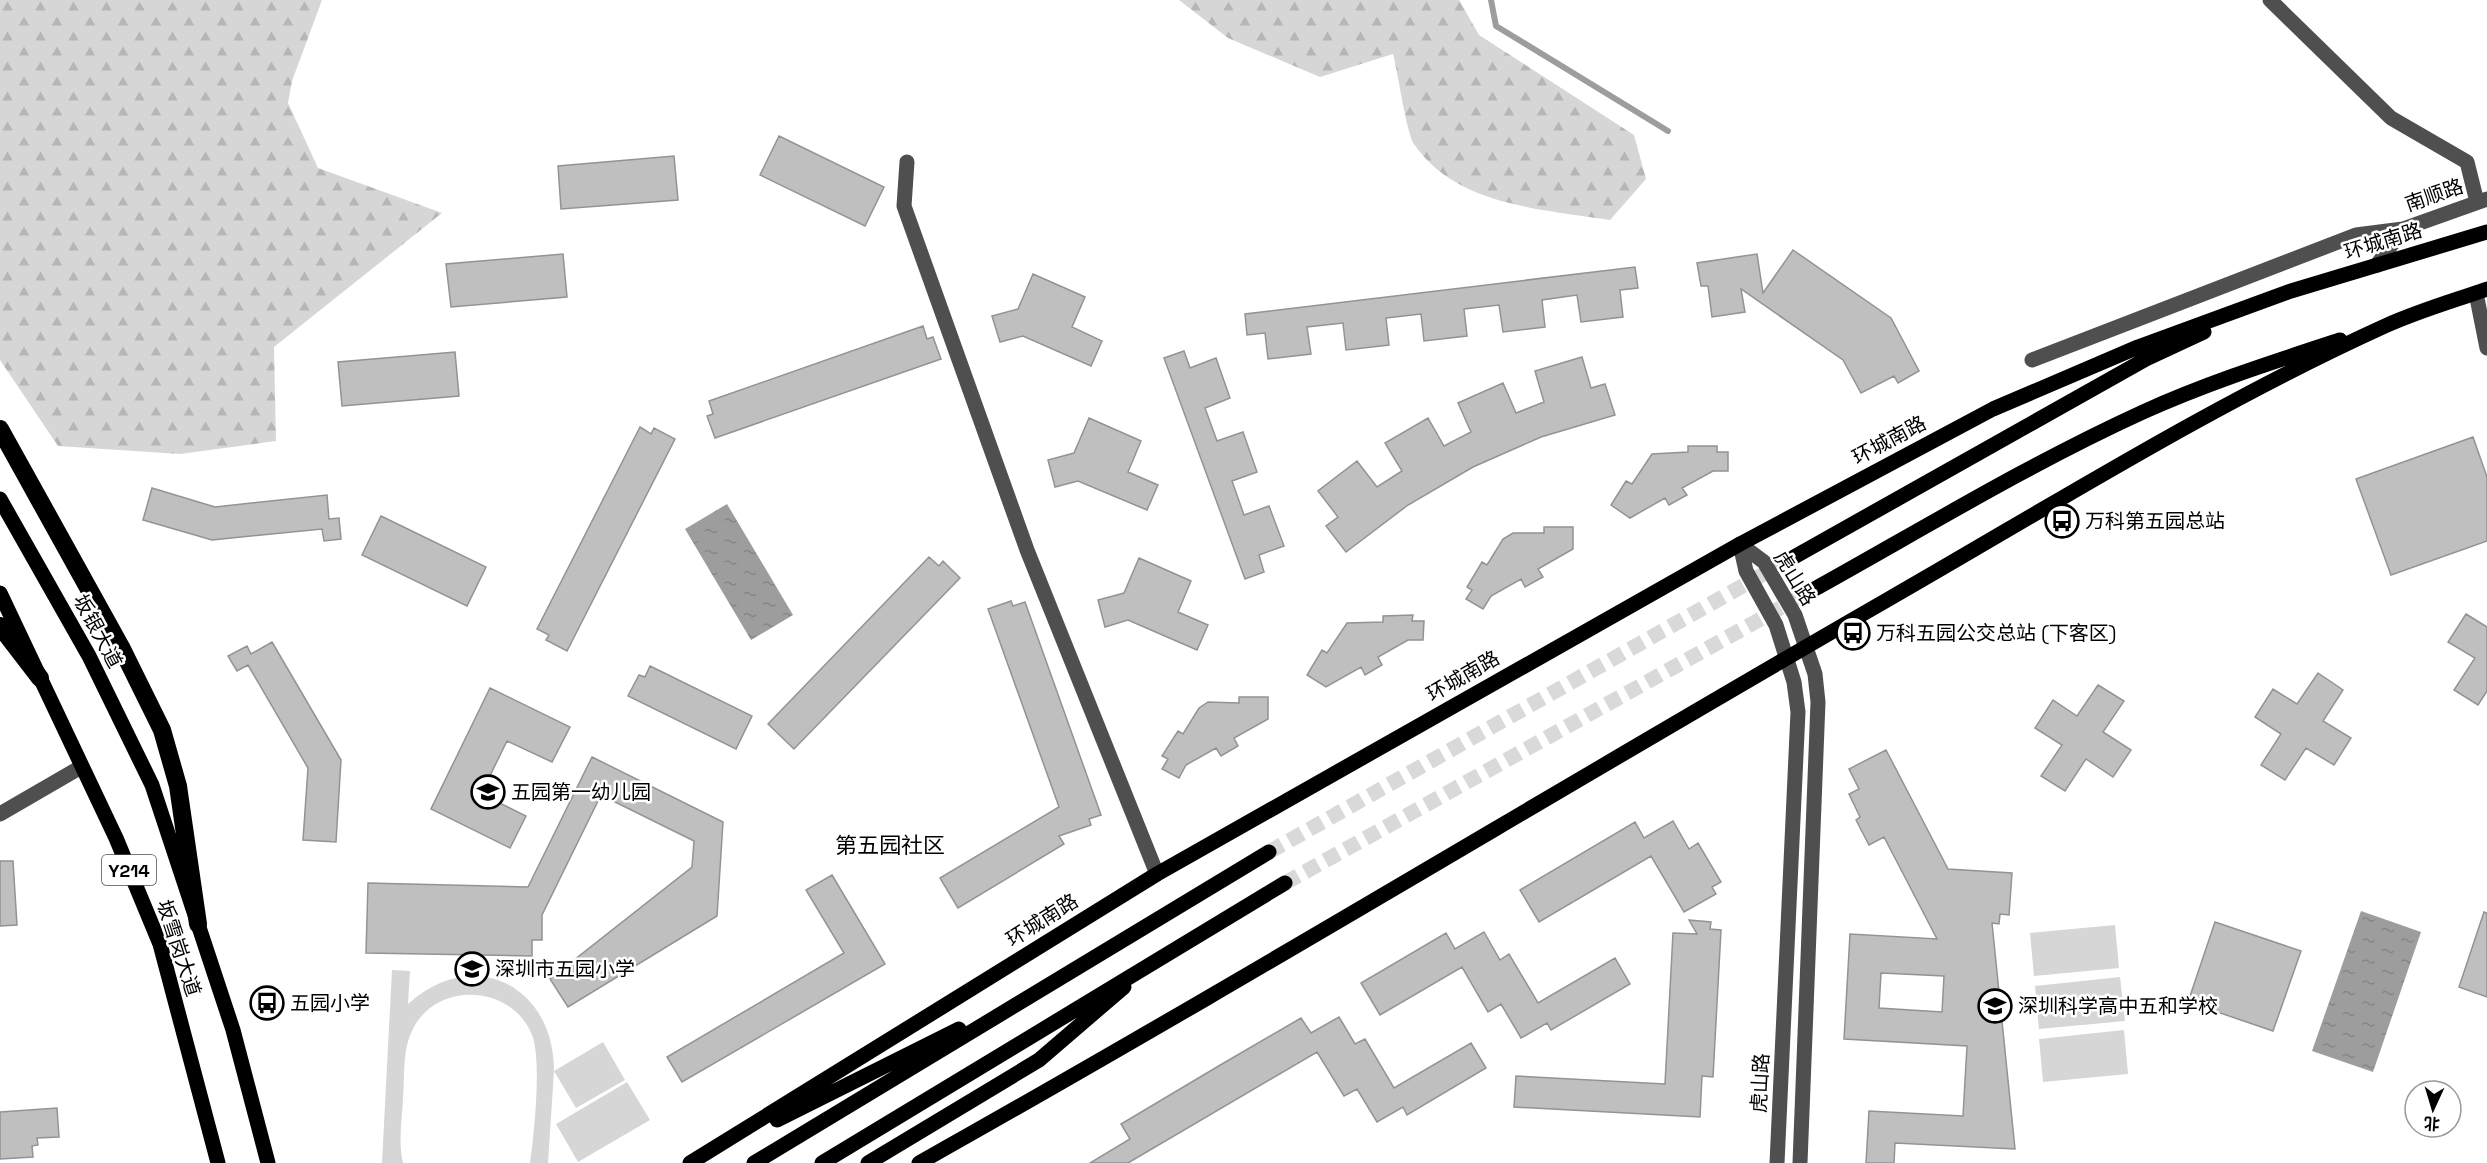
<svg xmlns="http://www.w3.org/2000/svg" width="2487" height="1163" font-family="'Space Grotesk','Noto Sans SC',sans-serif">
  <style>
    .grass { fill: #d6d6d6 }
    .forest { fill: url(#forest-firs) }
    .water { fill: url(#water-ripples) }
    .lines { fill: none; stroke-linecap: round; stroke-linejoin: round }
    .stream { stroke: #9d9d9d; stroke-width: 6 }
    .building { fill: #bfbfbf; stroke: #939393; stroke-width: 1.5; fill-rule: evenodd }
    .major-tunnel { stroke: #d9d9d9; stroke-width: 15; stroke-dasharray: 15 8; stroke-linecap: butt }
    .minor { stroke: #4f4f4f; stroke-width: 15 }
    .major { stroke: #000; stroke-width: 15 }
    .highway { stroke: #000; stroke-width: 18 }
    .labels { text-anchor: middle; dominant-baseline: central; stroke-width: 5; stroke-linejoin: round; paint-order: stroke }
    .shield { fill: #fff; stroke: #4c4c4c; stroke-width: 1.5 }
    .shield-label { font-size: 18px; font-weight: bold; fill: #000 }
    .street-label { font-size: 20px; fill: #000; stroke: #fff }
    .poi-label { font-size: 20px; fill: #000; stroke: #fff; text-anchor: start }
    .quarter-label { font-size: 22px; fill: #000; stroke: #fff }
  </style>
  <defs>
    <pattern id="forest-firs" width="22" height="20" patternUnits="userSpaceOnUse" patternTransform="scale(1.5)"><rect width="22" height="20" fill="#d6d6d6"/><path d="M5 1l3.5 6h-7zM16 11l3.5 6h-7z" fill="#b6b6b6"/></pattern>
    <pattern id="water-ripples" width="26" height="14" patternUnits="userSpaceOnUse" patternTransform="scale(1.5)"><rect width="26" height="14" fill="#9d9d9d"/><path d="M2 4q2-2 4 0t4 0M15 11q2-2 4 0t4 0" fill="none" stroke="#858585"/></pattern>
  </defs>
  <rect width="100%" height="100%" fill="#fff"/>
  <path class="grass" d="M2115,925L2119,968L2034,976L2030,933Z
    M392,970L410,971L408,1004C473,945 554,985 554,1071L603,1042L625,1080L576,1108L554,1071L548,1163H530C534,1135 542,1060 532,1035C512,984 435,980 412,1031C402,1051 405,1077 403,1099C402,1120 398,1143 403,1163H382Z
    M2120,977L2125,1021L2039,1029L2035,986Z
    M2124,1030L2128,1074L2043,1082L2039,1039Z
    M627,1082L650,1120L578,1162L556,1124Z"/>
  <path class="forest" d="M0,0H322L292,81L288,103L318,168L442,213L274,347L276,441L180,454L58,446L0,360Z
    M1179,0H1459L1479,35L1634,135L1646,179L1610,220C1542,209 1456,206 1414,144C1406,132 1398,72 1393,54L1320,77L1228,38Z"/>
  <path class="water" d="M727,504L793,615L751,640L685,529Z
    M2361,911L2421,932L2373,1072L2312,1051Z"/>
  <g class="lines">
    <path class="stream" d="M1491,0L1496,26L1668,131"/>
  </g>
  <path class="building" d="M779,136L884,187L865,226L760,175Z
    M674,156L678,200L561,209L558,166Z
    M1793,250L1891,318L1919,371L1898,383L1894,376L1861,393L1843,360L1741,289L1745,312L1712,317L1708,286H1701L1697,263L1757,254L1763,293Z
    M563,254L567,297L451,307L446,264Z
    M1635,267L1638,288L1620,290L1623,317L1581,322L1577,295L1542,300L1545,327L1503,332L1499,305L1464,309L1467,336L1424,341L1421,314L1386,318L1389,345L1346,350L1343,323L1307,327L1311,354L1268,359L1265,333L1247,335L1245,314Z
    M1033,274L1085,297L1072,327L1102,341L1091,366L1023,336L1000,342L992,316L1018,309Z
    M923,326L927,339L933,337L941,359L715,438L707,416L713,414L709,401Z
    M1184,351L1190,368L1216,358L1230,398L1205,408L1217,441L1243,432L1257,472L1232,481L1244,515L1269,506L1284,546L1259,555L1264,572L1245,579L1164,358Z
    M455,352L459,396L342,406L338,362Z
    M1582,357L1591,388L1605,384L1615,415L1541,437L1473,467L1408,505L1346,552L1326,526L1338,517L1318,491L1357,461L1377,487L1402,471L1385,443L1428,418L1444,446L1471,432L1458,403L1503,383L1516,413L1544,402L1535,371Z
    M1089,418L1141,441L1128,472L1158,485L1147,510L1078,481L1055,487L1048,460L1074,453Z
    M640,427L651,434L654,428L675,439L567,651L546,640L549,635L537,629Z
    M2473,437L2487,477V541L2391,575L2356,479Z
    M1688,446H1717V452H1728V471H1713L1682,488L1687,495L1669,505L1665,498L1630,518L1611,505L1626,481L1632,484L1652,454L1688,452Z
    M152,488L215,507L327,495L329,519L339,518L341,539L324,541L322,529L212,540L143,520Z
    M381,516L486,567L467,606L362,555Z
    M1544,527H1573V549L1538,569L1543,577L1525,587L1521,579L1491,596L1483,609L1466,599L1472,590L1467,587L1482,562L1487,565L1503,539L1513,533H1544Z
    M929,557L939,566L943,561L960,578L794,749L768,724Z
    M1139,558L1191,581L1178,612L1208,625L1197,650L1128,620L1105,627L1098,600L1124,593Z
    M1011,601L1013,606L1025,602L1101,815L1089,819L1091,825L1059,836L1064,844L958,908L940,878L1059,807L988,609Z
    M2466,614L2487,627V691L2478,705L2454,690L2475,658L2448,642Z
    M1413,615L1412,621H1424L1423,640H1408L1378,657L1382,665L1365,675L1361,667L1326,687L1307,675L1322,650L1327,653L1347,623L1383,622V616Z
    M272,642L341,760L336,842L303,840L308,768L248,665L237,671L228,656L247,646L251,654Z
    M650,666L752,716L736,749L628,696L639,675L645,677Z
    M2318,673L2343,690L2323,721L2351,738L2334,765L2306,748L2285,780L2261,765L2281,734L2255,717L2273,689L2297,704Z
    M2098,685L2124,701L2103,732L2131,750L2113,777L2086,759L2065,791L2041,776L2062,745L2035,728L2053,700L2077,716Z
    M490,688L570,727L552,762L507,741L481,794L526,816L510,848L431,809Z
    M1239,697H1268V719L1234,738L1238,746L1221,756L1216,748L1186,765L1179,778L1162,769L1168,759L1162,756L1178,731L1183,734L1199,708L1208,702L1239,703Z
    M1886,750L1948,869L2012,873L2009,915L2000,914L1999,924L1992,923L2015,1149L1895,1143L1894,1163H1866L1869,1111L1963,1116L1967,1046L1844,1039L1850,934L1937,939L1884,837L1869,845L1856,820L1860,817L1849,794L1859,789L1849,769ZM1881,973L1944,976L1942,1012L1879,1008Z
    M592,757L723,822L717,916L568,1007L550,979L692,867L694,841L601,795L542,915V940H532V956L366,953L368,883L528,887Z
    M1673,821L1689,849L1698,843L1721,882L1712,887L1716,894L1684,912L1651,856L1539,922L1520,890L1635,822L1644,838Z
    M0,861H13L17,925L0,926Z
    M832,875L885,964L682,1082L667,1057L844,953L806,890Z
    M2484,912L2487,913V997L2459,987Z
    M1689,920L1711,922L1710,929L1721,930L1713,1077L1702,1076L1700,1117L1514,1107L1516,1076L1665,1084L1673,933L1697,934Z
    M2215,922L2301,951L2273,1031L2188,1002Z
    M1484,932L1500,960L1509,954L1538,1003L1615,958L1630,984L1551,1030L1547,1023L1521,1038L1501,1004L1488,1012L1462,967L1380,1015L1361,983L1446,933L1455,949Z
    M1339,1017L1355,1044L1365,1039L1394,1088L1471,1043L1486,1068L1407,1115L1403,1107L1377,1122L1357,1089L1344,1096L1317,1052L1128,1163H1090L1130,1139L1121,1124L1222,1064L1301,1018L1311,1033Z
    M57,1108L59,1137L37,1138L38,1145L32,1146L33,1157L0,1159V1112Z"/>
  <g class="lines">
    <path class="major-tunnel" d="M1269,852L1794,557
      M1285,883L1811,591"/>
    <path class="minor" d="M2270,0L2391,118L2467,162L2477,202
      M907,162L904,206L1027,550L1157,874
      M2377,265L2403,229L2487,199
      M2476,293L2487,348
      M2032,360L2356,235L2403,229
      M1740,544L1764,562L1795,615L1815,674L1818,702L1800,1163
      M1740,544L1746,571L1776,625L1794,682L1798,712L1777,1163
      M0,814L81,767"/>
    <path class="major" d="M0,499L89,656L152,785L233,1030L268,1163
      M1794,557L2146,359L2204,332
      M1811,591C1921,530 2029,464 2143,412C2207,383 2273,362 2340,340
      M0,593L116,838L160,944L218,1163
      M777,1120L959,1029
      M690,1163L1157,874L1740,544L1993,409L2138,347L2291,291L2487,232
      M754,1163L1269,852
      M822,1163L1285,883
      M868,1163L1039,1060L1124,987
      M919,1163C1245,980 1564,786 1887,600C2051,506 2213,404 2385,326C2418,311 2453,301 2487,289"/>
    <path class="highway" d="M0,429L121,647L162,730L178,786L198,924
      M0,626L40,678"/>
  </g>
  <defs>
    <symbol id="bus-ring" viewBox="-11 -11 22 22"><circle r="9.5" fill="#fff" stroke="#000" stroke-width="1.5"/><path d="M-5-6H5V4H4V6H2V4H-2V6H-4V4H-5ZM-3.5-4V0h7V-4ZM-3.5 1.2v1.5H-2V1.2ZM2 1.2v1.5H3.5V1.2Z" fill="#000"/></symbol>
    <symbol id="school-ring" viewBox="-11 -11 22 22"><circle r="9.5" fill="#fff" stroke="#000" stroke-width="1.5"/><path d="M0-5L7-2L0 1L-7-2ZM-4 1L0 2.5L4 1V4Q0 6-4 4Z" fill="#000"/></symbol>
  </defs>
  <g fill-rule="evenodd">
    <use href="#bus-ring" x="2043" y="502" width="38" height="38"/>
    <use href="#bus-ring" x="1834" y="614" width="38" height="38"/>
    <use href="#school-ring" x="469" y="773" width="38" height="38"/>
    <use href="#school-ring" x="453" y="950" width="38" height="38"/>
    <use href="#bus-ring" x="248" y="984" width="38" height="38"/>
    <use href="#school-ring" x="1976" y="987" width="38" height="38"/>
  </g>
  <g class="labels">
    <rect class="shield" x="102" y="855" width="54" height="30" rx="4.5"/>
    <g class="shield-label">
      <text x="129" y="870">Y214</text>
    </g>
    <g class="street-label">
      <text transform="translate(2434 195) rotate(-19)">南顺路</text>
      <text transform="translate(2383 241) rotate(-17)">环城南路</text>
      <text transform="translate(1889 440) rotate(-28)">环城南路</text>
      <text transform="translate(1795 578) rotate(58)">虎山路</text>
      <text transform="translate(98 631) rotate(62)">坂银大道</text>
      <text transform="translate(1463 676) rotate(-30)">环城南路</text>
      <text transform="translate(1042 920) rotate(-32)">环城南路</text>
      <text transform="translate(179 948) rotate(72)">坂雪岗大道</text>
      <text transform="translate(1760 1083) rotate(-87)">虎山路</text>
    </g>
    <g class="poi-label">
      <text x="2085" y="521">万科第五园总站</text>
      <text x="1876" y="633">万科五园公交总站 (下客区)</text>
      <text x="511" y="792">五园第一幼儿园</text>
      <text x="495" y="969">深圳市五园小学</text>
      <text x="290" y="1003">五园小学</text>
      <text x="2018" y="1006">深圳科学高中五和学校</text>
    </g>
    <g class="quarter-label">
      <text x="890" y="845">第五园社区</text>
    </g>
  </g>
  <g transform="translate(2433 1109) rotate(184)"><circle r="28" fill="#ffffff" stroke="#999999" stroke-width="1.5"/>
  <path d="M0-4.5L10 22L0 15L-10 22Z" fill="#000000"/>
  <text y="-9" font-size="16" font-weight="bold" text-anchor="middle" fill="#000000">北</text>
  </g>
</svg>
